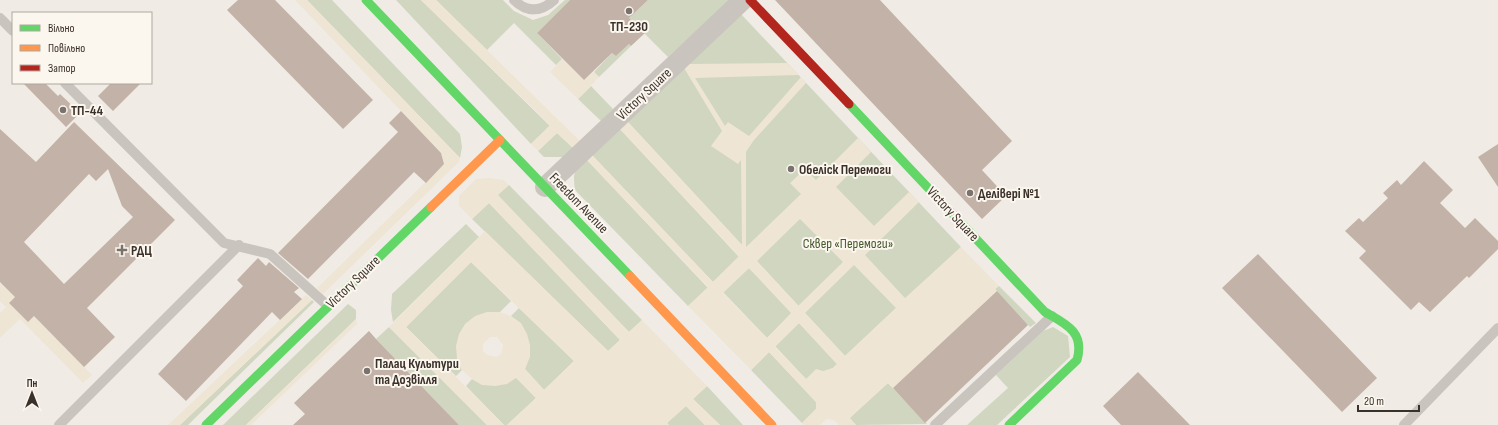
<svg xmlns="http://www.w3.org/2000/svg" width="1498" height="425" font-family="'Sofia Sans Condensed',sans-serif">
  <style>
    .green { fill: #d0d6bf }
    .plaza { fill: #eee5d5; fill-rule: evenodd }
    .building { fill: #c3b2a7; fill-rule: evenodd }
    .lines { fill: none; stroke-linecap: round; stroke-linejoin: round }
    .lane { stroke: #c9c4be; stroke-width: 10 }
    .street { stroke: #c9c4be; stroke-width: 20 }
    .fast { stroke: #63d668; stroke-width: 9 }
    .slow { stroke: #ff974d; stroke-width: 9 }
    .jam { stroke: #b3261e; stroke-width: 9 }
    .poi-dot { fill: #7a726c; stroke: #fbf6ee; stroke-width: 1.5 }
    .labels { text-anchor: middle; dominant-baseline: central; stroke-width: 4; stroke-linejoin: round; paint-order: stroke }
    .poi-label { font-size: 14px; font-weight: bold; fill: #3b312b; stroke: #fbf6ee; text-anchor: start }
    .street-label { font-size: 14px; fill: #3b312b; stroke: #fbf6ee }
    .park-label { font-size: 14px; fill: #465a2e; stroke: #fbf6ee }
  </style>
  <rect width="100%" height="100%" fill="#f0ece5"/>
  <path class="green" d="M307,0H332L460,134L462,147L460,158Z
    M396,0H421L550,126L531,144Z
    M436,0H503L514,11L533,20L548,15L565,0H570L537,33L562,59L556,65L514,23L487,50Z
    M648,0H730L668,57L629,18Z
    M740,13L961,247L845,356L627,121Z
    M629,44L631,46L599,77L594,72L612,53L616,56Z
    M591,86L613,109L601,121L578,99Z
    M619,128L739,257L713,282L591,154Z
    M557,133L573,148L563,157H544L538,151Z
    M586,159L708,288L688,306L575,190C573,173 573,171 586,159Z
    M509,185L642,320L629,332L497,195Z
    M489,203L620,340L608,351L472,219Z
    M466,224L479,237L393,322L391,310L392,294Z
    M471,262L511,301L500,312H487L457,359L462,370L456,376L406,327Z
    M749,268L792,313L767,338L723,292Z
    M999,286L1036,323L1030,327L995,289Z
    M312,300L314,302L188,425H180Z
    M348,304L356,310V319L246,425H223Z
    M519,308L574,361L544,390L525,369C533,347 530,331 511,316Z
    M799,323L837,364L833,368L806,379L775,346Z
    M389,327L487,425H459L376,339Z
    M1053,327L1068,336L1070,357L997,425H967L1008,388L996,375L1043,331Z
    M769,352L816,402V409L802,423L751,370Z
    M516,377L536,398L507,425H504L466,386L472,379C486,387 502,387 516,377Z
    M888,383L927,424L856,425L849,418Z
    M707,386L743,425H720L693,399Z
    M686,406L705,425H669L667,423Z"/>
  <path class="plaza" d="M295,0H307L460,158L459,162L323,294L317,288L444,164L441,153Z
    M421,0H436L580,141L573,148L557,133L538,151L531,144L550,125Z
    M562,59L584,80L594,72L599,77L578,99L550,72Z
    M787,63L799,75L695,78L725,126L728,122L749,136L801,77L806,83L754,140L746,152V247L801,194L790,183L805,169L816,180L858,138L871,152L836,187L874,226L909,192L919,202L865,255L905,298L961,247L999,286L995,289L997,291L893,388L888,383L850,418L856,425H839L834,420L827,419L820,425H804L802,423L816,409V402L769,352L751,370L688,306L708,287L586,159L591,154L713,282L739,256L619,128L627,121L742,245L741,160L738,164L711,146L722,131L684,68L687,64ZM800,219L843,262L798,306L757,261ZM854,265L896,308L845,356L805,313ZM749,268L791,313L767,338L723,293ZM799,323L837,364L833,368L823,371L816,369L806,379L775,347Z
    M490,178L504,180L509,185L498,195L629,332L642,320L707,386L693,399L720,425H705L686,406L667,423L669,425H507L536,398L516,378L507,384L495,386L482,385L472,379L462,370L457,359L456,346L459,334L465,324L475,316L487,312H500L511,316L521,323L527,334L530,345V357L525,369L544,390L574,361L471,262L406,327L504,425H487L389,327L485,231L608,351L620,340L489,203L472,219L459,206V196L476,179ZM490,337H497L503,345L501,354L496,357L487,355L483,351V344Z
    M0,282L15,297L9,303L28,322L34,316L92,375L83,383L20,319L0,338V313L6,307L0,301Z
    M306,295L312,300L180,425H168Z
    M356,319L357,324L251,425H246Z"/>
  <path class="building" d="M238,0H275L373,100L343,129L227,10Z
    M570,0H648L629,18L645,33L631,46L629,44L616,56L612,53L584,80L537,33Z
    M775,0H880L1012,141L982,170L1006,196L982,219Z
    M23,83H45L58,96L60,94L80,113L66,127Z
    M111,83H141L113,111L98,96Z
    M401,111L441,153L444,164L426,183L414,172L308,279L278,253L398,132L389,123Z
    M74,122L175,220L87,308L115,337L84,367L34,316L28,322L9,303L15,297L0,282V129L36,162ZM108,169L122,206L133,217L64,284L24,242L89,174L96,181Z
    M1498,144V187L1478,157Z
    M1424,161L1453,190L1440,203L1465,228L1475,218L1498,241V249L1469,278L1467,276L1430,312L1419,302L1411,310L1359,258L1366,251L1345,231L1359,218L1363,222L1388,198L1383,193L1397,180L1401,185Z
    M1258,254L1377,378L1342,412L1222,288Z
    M258,258L266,266L269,262L299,288L294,292L302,299L280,320L272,312L186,401L158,374L243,286L237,280Z
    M997,291L1028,325L925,423L893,388Z
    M369,331L376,339L459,425H293L305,414L294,403Z
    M1138,372L1190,425H1121L1103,406Z"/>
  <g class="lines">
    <path class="lane" d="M514,0C527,13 541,12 554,0
      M0,18L13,31
      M65,83L224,243L270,254L328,306
      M59,425L239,245
      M935,425L1052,316
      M1404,425L1498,328"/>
    <path class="street" d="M545,187L743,0"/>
    <path class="fast" d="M366,0L630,276
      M849,104L1045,312C1066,324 1085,332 1077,360L1009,425
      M206,425L431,207"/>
    <path class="slow" d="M431,207L500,140
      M630,276L772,425"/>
    <path class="jam" d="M750,0L849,104"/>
  </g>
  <g class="poi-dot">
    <circle cx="629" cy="11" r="4"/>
    <circle cx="63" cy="110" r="4"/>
    <circle cx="791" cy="169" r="4"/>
    <circle cx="970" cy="193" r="4"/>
    <path d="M120 244h4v4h4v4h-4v4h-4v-4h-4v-4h4z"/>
    <circle cx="367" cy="371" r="4"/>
  </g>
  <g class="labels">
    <g class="poi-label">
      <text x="629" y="26" text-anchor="middle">ТП-230</text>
      <text x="71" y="110">ТП-44</text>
      <text x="799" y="169">Обеліск Перемоги</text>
      <text x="978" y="193">Делівері №1</text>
      <text x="131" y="250">РДЦ</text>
      <text x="375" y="363">Палац Культури<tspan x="375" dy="16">та Дозвілля</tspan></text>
    </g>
    <g class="street-label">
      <text transform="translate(644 94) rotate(-43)">Victory Square</text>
      <text transform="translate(579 203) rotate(46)">Freedom Avenue</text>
      <text transform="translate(953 214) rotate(47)">Victory Square</text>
      <text transform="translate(353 282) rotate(-44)">Victory Square</text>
    </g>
    <g class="park-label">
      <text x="848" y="243">Сквер «Перемоги»</text>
    </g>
  </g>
  <rect x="12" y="12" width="140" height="72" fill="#fbf6ee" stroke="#aea7a0"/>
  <rect x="20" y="25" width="20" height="6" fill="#63d668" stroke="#aea7a0"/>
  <text x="48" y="32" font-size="12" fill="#3b312b">Вільно</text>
  <rect x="20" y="45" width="20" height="6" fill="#ff974d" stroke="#aea7a0"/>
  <text x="48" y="52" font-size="12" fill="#3b312b">Повільно</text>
  <rect x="20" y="65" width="20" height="6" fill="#b3261e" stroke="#aea7a0"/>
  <text x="48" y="72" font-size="12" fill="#3b312b">Затор</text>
  <g transform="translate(32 393)" stroke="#fbf6ee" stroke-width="3" paint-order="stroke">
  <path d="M0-3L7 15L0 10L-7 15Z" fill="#3b312b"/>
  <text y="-6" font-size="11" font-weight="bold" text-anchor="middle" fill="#3b312b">Пн</text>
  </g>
  <path d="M1358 405v6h61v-6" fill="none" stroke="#3b312b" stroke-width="2"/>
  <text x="1364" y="405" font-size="12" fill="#3b312b" stroke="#fbf6ee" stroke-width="3" paint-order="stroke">20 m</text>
</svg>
